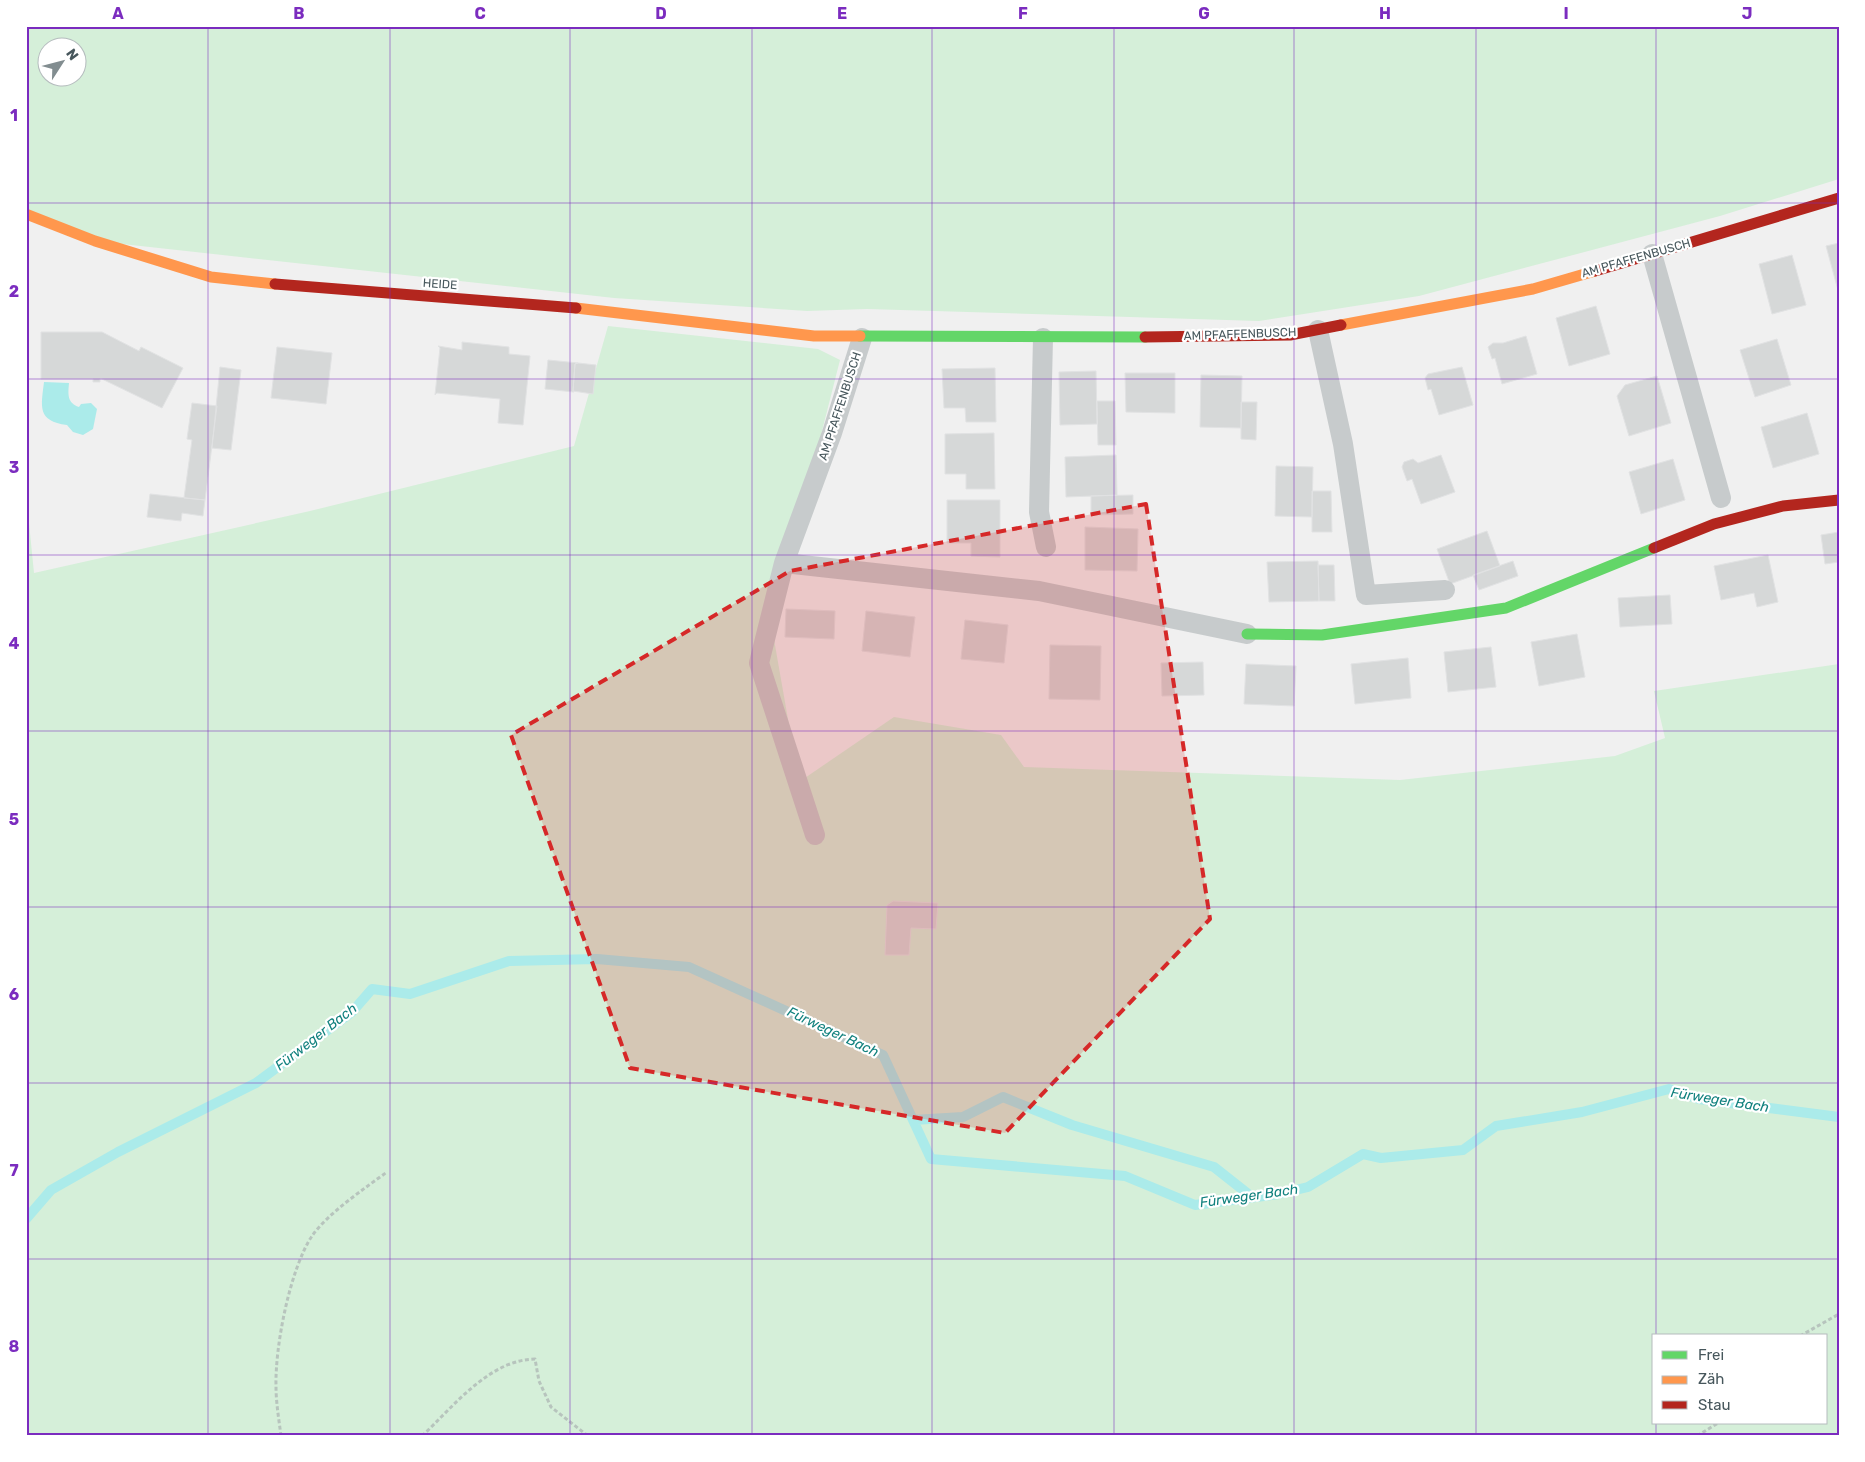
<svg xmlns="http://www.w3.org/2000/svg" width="1865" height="1462" font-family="Rubik,sans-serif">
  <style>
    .green { fill: #d5efd9; fill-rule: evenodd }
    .water { fill: #abebea }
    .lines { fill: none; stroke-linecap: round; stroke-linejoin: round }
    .stream { stroke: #abebea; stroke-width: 10 }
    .building { fill: #d6d8d8; stroke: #e1e2e3 }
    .path { stroke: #b7c4bd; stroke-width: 3; stroke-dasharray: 4 2.5; stroke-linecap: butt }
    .lane { stroke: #c7cbcc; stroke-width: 20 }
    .fast { stroke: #63d668; stroke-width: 11 }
    .slow { stroke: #ff974d; stroke-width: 11 }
    .jam { stroke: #b3261e; stroke-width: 11 }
    .marked { fill: #d62828; fill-opacity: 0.2; stroke: #d62828; stroke-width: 4; stroke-dasharray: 10 6; stroke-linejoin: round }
    .grid { fill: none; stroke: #7b2cbf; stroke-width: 1; stroke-opacity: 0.55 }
    .labels { text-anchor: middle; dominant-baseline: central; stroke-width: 4.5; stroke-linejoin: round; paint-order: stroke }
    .street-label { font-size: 12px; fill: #47575c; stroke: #fff }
    .water-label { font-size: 14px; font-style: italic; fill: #11817e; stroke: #fff }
    .neatline { fill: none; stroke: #7b2cbf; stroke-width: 2 }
    .grid-label { font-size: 16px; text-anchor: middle; font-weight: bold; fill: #7b2cbf }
  </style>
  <rect width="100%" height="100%" fill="#f0f0f0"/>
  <path class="green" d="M26,26H1839V179L1720,216L1419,296L1259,321L867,309L807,311L614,298L95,241L26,214ZM48,48H78V78H48Z
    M608,326L818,349L840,360L772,628L799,782L894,717L1001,735L1024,767L1400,780L1615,756L1665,738L1654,691L1839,664V1436H26V493L34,573L310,511L574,446ZM1654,1336H1826V1423H1654Z"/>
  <path class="water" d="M44,382L69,383C68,394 67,403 79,407L81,404L91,403L97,409L93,429L83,435L73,432L67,425C37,421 41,407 44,382Z"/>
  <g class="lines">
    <path class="stream" d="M913,1120L963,1117L1003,1097L1072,1125L1214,1167L1252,1197
      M26,1219L51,1190L118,1152L256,1083L352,1012L372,989L410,994L509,961L597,959L689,967L883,1055L931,1159L1125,1176L1195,1205L1279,1194L1308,1187L1363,1154L1381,1158L1463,1150L1496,1126L1582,1112L1669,1089L1699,1099L1839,1117"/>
  </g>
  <path class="building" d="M1839,243V294L1826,246Z
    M1792,255L1806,305L1772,314L1759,264Z
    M1596,306L1610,354L1569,366L1556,318Z
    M41,332H102L139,351L141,347L183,368L162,408L102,379H100V382H93V379H41Z
    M1526,336L1537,374L1502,384L1495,358L1492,359L1488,347L1493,343H1503Z
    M1777,339L1791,385L1755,397L1740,350Z
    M462,342L509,347V354L530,356L523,425L498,423L500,399L437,393L435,395L440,348L438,346L462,350Z
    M277,347L332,353L326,404L271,398Z
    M548,360L578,363L575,364L573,391L574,392L545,389Z
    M578,363L596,365L593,394L573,391L575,364Z
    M220,367L241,370L231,450L212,448Z
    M1462,367L1473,405L1439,415L1431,389L1428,390L1425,378L1428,374Z
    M995,368L996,422H966L965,408H944L942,369Z
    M1096,371L1097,424L1060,425L1059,372Z
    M1125,373H1175V413L1126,412Z
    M1201,375L1242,376L1241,428L1200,427Z
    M1657,376L1671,423L1629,436L1617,396L1625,385Z
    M1097,401H1115L1116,445H1098Z
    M1241,402H1257L1256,440L1241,439Z
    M192,403L217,406L205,500L184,498L192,440L187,439Z
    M1807,413L1819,454L1773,468L1761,427Z
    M994,433L995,489H966V474H945V434Z
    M1116,455L1117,495L1066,497L1065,457Z
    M1441,455L1455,492L1421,504L1412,479L1407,481L1402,467L1404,462L1413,459L1418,463Z
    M1673,459L1685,500L1641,514L1629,472Z
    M1276,466L1313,467L1312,517L1275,516Z
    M1312,491H1331L1332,532H1312Z
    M150,494L205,500L203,516L182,513L181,521L147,517Z
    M1133,495V514L1091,515V496Z
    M947,500H1000V557L971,556V543H947Z
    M1085,527L1138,529L1137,571L1085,570Z
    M1487,531L1500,566L1450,584L1437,549Z
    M1839,532V562L1825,564L1821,535Z
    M1768,555L1778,602L1757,607L1754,593L1721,600L1714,566Z
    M1318,561L1319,601L1269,602L1267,562Z
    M1513,561L1518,576L1479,590L1473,575Z
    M1318,565H1334L1335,601H1319Z
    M1670,595L1672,624L1620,627L1618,598Z
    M786,609L835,611L834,639L785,637Z
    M866,611L915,617L910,657L862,651Z
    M965,620L1008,625L1004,663L961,659Z
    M1577,634L1585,677L1539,686L1531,642Z
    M1050,645L1101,646L1100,700L1049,699Z
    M1491,647L1496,687L1448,692L1444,652Z
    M1408,658L1411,698L1355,704L1351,664Z
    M1203,662L1204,695L1162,696L1161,663Z
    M1246,664L1296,666L1294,706L1244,704Z
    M893,901L938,903L936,929L911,928L909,955H885L887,905Z"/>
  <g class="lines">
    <path class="path" d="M1800,1336L1839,1314
      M281,1436C279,1420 276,1403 276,1386C275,1346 290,1269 312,1236C327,1214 365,1188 387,1172
      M422,1436C454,1406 489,1360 535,1359L539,1381L551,1407L588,1436
      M1697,1436L1718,1423"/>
    <path class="lane" d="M1652,254L1721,498
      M1318,330L1343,444L1366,595L1445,590
      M1043,338L1039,512L1046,547
      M784,563L832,433L862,338
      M815,835L759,663L784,563L1039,591L1247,634"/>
    <path class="fast" d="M860,336L1145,337
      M1247,634L1322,635L1506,608L1654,548"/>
    <path class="slow" d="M26,214L95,241L211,277L275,284
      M576,308L814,336H860
      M1341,325L1533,289L1595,271"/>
    <path class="jam" d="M1595,271L1839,198
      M275,284L576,308
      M1145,337L1290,335L1341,325
      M1654,548L1714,524L1783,506L1839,500"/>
  </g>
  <path class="marked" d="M1146,504L1210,919L1005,1133L630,1068L511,735L790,571Z"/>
  <path class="grid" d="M208,26V1436M390,26V1436M570,26V1436M752,26V1436M932,26V1436M1114,26V1436M1294,26V1436M1476,26V1436M1656,26V1336M26,203H1839M26,379H1839M26,555H1839M26,731H1839M26,907H1839M26,1083H1839M26,1259H1839M1656,1423V1436"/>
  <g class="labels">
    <g class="street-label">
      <text transform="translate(1636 258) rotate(-16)">AM PFAFFENBUSCH</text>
      <text transform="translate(440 284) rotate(4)">HEIDE</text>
      <text transform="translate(1240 334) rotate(-2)">AM PFAFFENBUSCH</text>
      <text transform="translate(840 406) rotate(-72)">AM PFAFFENBUSCH</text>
    </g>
    <g class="water-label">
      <text transform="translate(833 1032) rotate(25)">Fürweger Bach</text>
      <text transform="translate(316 1037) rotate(-38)">Fürweger Bach</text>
      <text transform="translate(1720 1100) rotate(9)">Fürweger Bach</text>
      <text transform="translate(1249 1196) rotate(-8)">Fürweger Bach</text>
    </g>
  </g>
  <rect width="1865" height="1462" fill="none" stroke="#ffffff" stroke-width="55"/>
  <rect x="1652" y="1334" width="175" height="90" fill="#ffffff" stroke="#b5bcbe"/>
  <rect x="1662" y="1351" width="25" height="8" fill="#63d668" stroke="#b5bcbe"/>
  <text x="1698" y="1360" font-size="15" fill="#47575c">Frei</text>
  <rect x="1662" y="1376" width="25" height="8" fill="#ff974d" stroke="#b5bcbe"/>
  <text x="1698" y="1384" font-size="15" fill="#47575c">Zäh</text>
  <rect x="1662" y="1401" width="25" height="8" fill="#b3261e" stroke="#b5bcbe"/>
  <text x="1698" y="1410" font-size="15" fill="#47575c">Stau</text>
  <g transform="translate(62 62) rotate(54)"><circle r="24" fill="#ffffff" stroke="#b5bcbe"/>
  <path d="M0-4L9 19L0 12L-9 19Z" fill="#828d90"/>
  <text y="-8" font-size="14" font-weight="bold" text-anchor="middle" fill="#47575c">N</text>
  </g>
  <rect x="28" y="28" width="1810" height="1406" class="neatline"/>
  <g class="grid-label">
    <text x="118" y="19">A</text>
    <text x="299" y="19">B</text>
    <text x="480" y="19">C</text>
    <text x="661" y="19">D</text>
    <text x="842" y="19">E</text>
    <text x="1023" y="19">F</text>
    <text x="1204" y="19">G</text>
    <text x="1385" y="19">H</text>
    <text x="1566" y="19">I</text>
    <text x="1747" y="19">J</text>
    <text x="14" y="121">1</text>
    <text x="14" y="297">2</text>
    <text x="14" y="473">3</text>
    <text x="14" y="649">4</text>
    <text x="14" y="825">5</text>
    <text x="14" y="1000">6</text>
    <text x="14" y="1176">7</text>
    <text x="14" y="1352">8</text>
  </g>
</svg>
